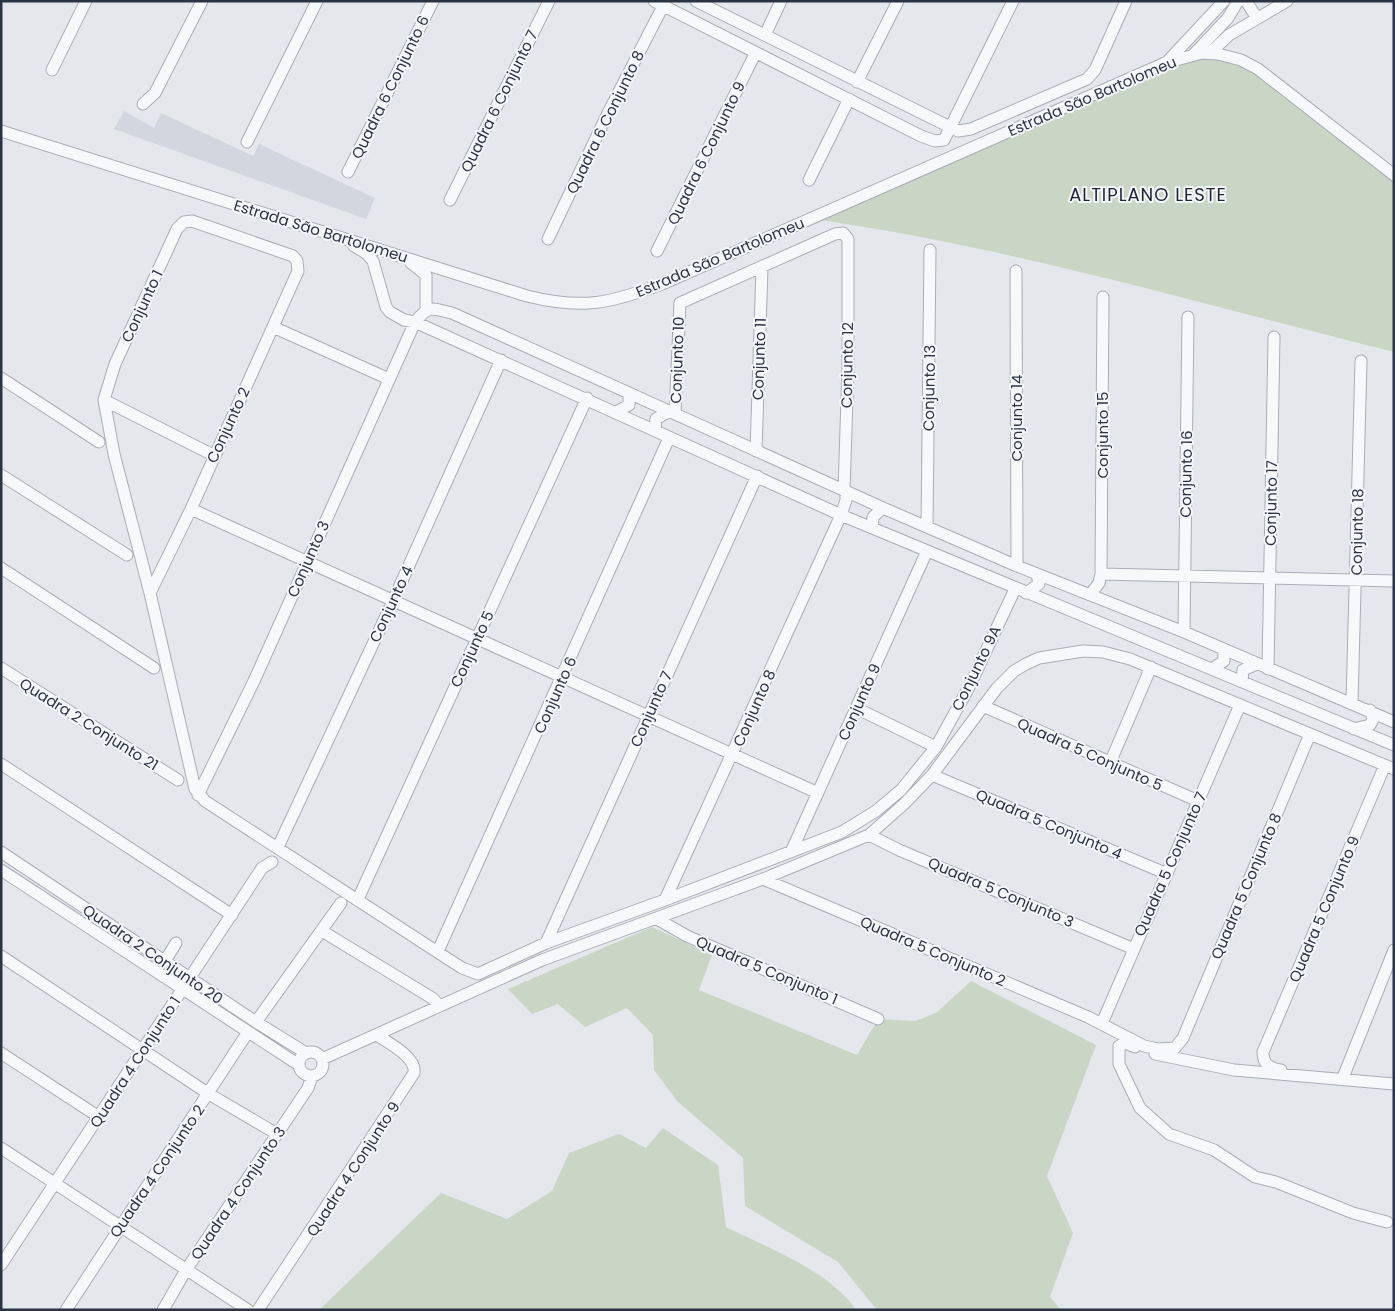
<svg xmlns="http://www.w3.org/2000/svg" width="1395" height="1311" font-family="Poppins,sans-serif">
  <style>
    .built { fill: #d2d6de }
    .green { fill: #c9d6c5 }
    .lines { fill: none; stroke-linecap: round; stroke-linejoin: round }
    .minor-casing { stroke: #a9aeb7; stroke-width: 13 }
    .minor { stroke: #f7f8fa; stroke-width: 11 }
    .labels { text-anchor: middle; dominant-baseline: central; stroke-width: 4; stroke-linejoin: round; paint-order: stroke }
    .street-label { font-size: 15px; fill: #2b3445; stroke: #f4f6f9 }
    .quarter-label { font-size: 18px; letter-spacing: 1px; fill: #1d2536; stroke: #f4f6f9 }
  </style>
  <rect width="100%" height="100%" fill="#e4e7ec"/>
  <path class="built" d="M124,111L154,128L161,113L253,156L259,144L375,198L366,219L114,129Z"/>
  <path class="green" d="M1188,54L1247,57L1258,62L1394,168V352C1201,304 1003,245 806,218Z
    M652,927L712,955L699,990L857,1055L878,1019L915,1021L936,1013L971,981L1096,1045L1047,1176L1073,1233L1050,1297L1061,1310H877L838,1262L745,1206L743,1158L677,1101L654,1070L653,1035L627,1008L585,1027L558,1004L532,1014L508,989Z
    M663,1128L718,1165L726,1227C768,1248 830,1271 856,1310H319L441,1193L507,1219L552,1191L569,1153L619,1134L646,1148Z"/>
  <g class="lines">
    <defs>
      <path id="minor" d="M654,1L921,136L935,141L944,140L950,128L1013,1
        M696,1L958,131L971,129L1087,79L1095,70L1126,1
        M1246,1L1257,18
        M765,35L781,1
        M1210,53L1229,35L1287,1
        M1194,54L1228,18L1238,1
        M1167,62L1224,1
        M52,70L86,1
        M857,82L898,1
        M143,104L155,93L202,1
        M1,131L527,296C583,310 611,303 662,284L1165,63L1202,53L1218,54L1241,60L1258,69L1394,175
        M247,142L317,1
        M348,172L433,1
        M809,180L849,99
        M450,200L549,1
        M548,239L607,115L663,6
        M354,246L366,253L373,261L386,307L390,312L404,320L415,322L841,515L1394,745
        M657,251L755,54
        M411,263L426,275V309
        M1016,271L1017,566
        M273,327L389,379
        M1,378L99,442
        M104,400L213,455
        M616,412L629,405V393
        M675,413L680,303L835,234L843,233L848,239V367L844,491
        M655,430L656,419L664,414L671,412
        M756,451L762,268
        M1,475L127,555
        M191,509L818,793
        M927,527L930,250
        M872,528L873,517L883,508
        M1,568L154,668
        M1101,574L1394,581
        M150,593L191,509L298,271L297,261L293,256L192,221L184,222L177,229L115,364L104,400L114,454L150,593L195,789L205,801L462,968L478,974L546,943L665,900L842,832L876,811L901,790L936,747L969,687L1015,589
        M1026,593L1039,584L1037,574
        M1090,595L1099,583L1101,574L1103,297
        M1184,632L1188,317
        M1,668L178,780
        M1212,669L1224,661V650
        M1268,669L1274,337
        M1242,682L1243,670L1257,664
        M1352,703L1361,361
        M983,706L1198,801
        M856,708L936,747
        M1354,729L1370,725L1373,719L1370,710
        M1110,763L1151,667
        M1,764L232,915
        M932,775L1165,873
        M198,795L254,681L415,322C429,305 431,308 452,313L883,508L1017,566L1184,632L1394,722
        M869,835L899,850L1134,949
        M278,847L393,601L501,360
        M1,852L256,1022L306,1053
        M791,852L927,551
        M1,870L299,1065
        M763,879L1088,1017L1144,1046L1158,1049L1175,1048L1183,1038L1310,734
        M358,899L587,398
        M665,900L841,515L846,500V491
        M657,919L687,936L878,1019
        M322,931L432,998L440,1006
        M546,943L757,476
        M438,951L669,438
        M1,956L209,1094L277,1134
        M165,961L176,943
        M256,1022L341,903
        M1102,1023L1240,705
        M1135,1047L1125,1043L1119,1046V1064L1140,1108L1169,1134L1214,1150L1255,1177L1276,1182L1353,1213L1387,1222
        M299 1064a12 12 0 1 1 24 0a12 12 0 1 1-24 0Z
        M1,1053L99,1117
        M1155,1054L1234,1070L1394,1084
        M322,1059L542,960L763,879L869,835L904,804L932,775L997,688L1014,671L1026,664L1039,658L1083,651L1103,652L1130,659L1394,769
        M1281,1070C1269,1068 1263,1064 1263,1052L1385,765
        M1344,1075L1394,950
        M1,1148L248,1310
        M1,1265L262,868L272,862
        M66,1310L248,1032
        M163,1310L186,1270L308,1088L312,1076
        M258,1310L414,1073C417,1057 388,1043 377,1035"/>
    </defs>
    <use href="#minor" class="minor-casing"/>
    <use href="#minor" class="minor"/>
  </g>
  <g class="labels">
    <g class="street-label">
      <text transform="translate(390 87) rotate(-64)">Quadra 6 Conjunto 6</text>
      <text transform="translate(1092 96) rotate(-23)">Estrada São Bartolomeu</text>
      <text transform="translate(499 101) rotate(-64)">Quadra 6 Conjunto 7</text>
      <text transform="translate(605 122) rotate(-64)">Quadra 6 Conjunto 8</text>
      <text transform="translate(706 153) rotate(-64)">Quadra 6 Conjunto 9</text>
      <text transform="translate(321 231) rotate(17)">Estrada São Bartolomeu</text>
      <text transform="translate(720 257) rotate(-23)">Estrada São Bartolomeu</text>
      <text transform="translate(142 306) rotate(-65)">Conjunto 1</text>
      <text transform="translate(759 359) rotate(-88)">Conjunto 11</text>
      <text transform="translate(677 360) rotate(-88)">Conjunto 10</text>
      <text transform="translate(847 365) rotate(-89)">Conjunto 12</text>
      <text transform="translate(929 388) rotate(-89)">Conjunto 13</text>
      <text transform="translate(1016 418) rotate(-90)">Conjunto 14</text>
      <text transform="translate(228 425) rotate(-65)">Conjunto 2</text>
      <text transform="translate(1102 435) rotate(-90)">Conjunto 15</text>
      <text transform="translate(1186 474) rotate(-89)">Conjunto 16</text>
      <text transform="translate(1271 503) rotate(-89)">Conjunto 17</text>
      <text transform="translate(1357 532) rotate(-89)">Conjunto 18</text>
      <text transform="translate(308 559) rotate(-66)">Conjunto 3</text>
      <text transform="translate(391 604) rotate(-65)">Conjunto 4</text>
      <text transform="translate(472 649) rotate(-65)">Conjunto 5</text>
      <text transform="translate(976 668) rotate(-64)">Conjunto 9A</text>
      <text transform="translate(555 695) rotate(-66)">Conjunto 6</text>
      <text transform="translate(859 702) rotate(-66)">Conjunto 9</text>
      <text transform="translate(754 708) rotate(-66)">Conjunto 8</text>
      <text transform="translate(651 709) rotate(-66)">Conjunto 7</text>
      <text transform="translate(89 724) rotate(32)">Quadra 2 Conjunto 21</text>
      <text transform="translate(1090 754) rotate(24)">Quadra 5 Conjunto 5</text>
      <text transform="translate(1049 824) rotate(23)">Quadra 5 Conjunto 4</text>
      <text transform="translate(1170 864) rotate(-66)">Quadra 5 Conjunto 7</text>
      <text transform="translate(1246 886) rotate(-67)">Quadra 5 Conjunto 8</text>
      <text transform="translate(1001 892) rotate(23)">Quadra 5 Conjunto 3</text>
      <text transform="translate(1324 909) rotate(-67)">Quadra 5 Conjunto 9</text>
      <text transform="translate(933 951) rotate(23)">Quadra 5 Conjunto 2</text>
      <text transform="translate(153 954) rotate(34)">Quadra 2 Conjunto 20</text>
      <text transform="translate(767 970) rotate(23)">Quadra 5 Conjunto 1</text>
      <text transform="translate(135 1062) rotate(-57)">Quadra 4 Conjunto 1</text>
      <text transform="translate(353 1169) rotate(-57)">Quadra 4 Conjunto 9</text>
      <text transform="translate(157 1171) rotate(-56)">Quadra 4 Conjunto 2</text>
      <text transform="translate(238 1193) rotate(-56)">Quadra 4 Conjunto 3</text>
    </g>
    <g class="quarter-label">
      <text x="1148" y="194">ALTIPLANO LESTE</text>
    </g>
  </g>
  <rect width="1395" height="1311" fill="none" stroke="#2b3445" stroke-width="5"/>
</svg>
